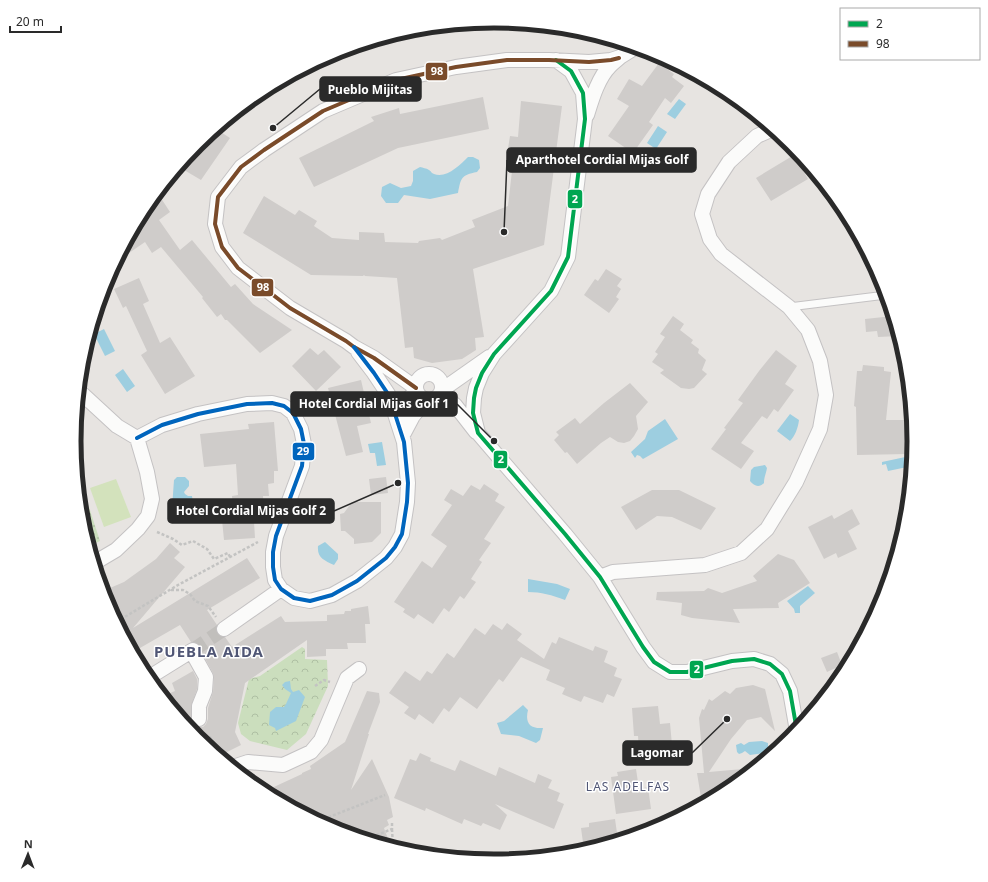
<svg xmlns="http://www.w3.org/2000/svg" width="988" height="882" font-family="'Noto Sans',sans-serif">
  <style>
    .grass { fill: url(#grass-dots) }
    .park { fill: url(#park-crowns) }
    .pitch { fill: #d3e2bc }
    .water { fill: #9dcee0 }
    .building { fill: #cfccca }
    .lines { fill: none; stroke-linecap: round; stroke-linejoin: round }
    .street-tunnel { stroke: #c1bfbc; stroke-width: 14; stroke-dasharray: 14 7; stroke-linecap: butt }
    .lane-casing { stroke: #c4c2c3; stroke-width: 9 }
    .street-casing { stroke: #c4c2c3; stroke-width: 16 }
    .path { stroke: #c3c3c2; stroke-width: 2.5; stroke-dasharray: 3 2; stroke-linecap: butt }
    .lane { stroke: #fbfbfa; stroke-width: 7 }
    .street { stroke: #fbfbfa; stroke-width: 14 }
    .bus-1-casing { stroke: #fff; stroke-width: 7 }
    .bus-2-casing { stroke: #fff; stroke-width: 7 }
    .bus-3-casing { stroke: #fff; stroke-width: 7 }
    .bus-1 { stroke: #00a651; stroke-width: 4 }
    .bus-2 { stroke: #7a4b2a; stroke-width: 4 }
    .bus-3 { stroke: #0065bd; stroke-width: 4 }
    .labels { text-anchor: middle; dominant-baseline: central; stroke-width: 3; stroke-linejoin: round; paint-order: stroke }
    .neighbourhood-label { font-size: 12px; letter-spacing: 1px; fill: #505675; stroke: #fff }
    .district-label { font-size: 15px; font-weight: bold; letter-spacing: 1px; fill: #505675; stroke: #fff }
    .rim { fill: none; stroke: #2a2a2a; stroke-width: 5 }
    .leader { fill: none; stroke: #2a2a2a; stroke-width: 1.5 }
    .callout-dot { fill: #2a2a2a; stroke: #fff; stroke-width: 1.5 }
    .callout { fill: #2a2a2a; stroke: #2a2a2a; stroke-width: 1.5 }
    .callout-label { font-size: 12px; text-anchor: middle; font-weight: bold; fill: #fff }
    .line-badge { stroke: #fff; stroke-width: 1.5 }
    .badge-label { font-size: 11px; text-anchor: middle; font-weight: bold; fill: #fff }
  </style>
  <defs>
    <pattern id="grass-dots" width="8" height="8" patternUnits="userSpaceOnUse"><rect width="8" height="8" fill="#cbdebd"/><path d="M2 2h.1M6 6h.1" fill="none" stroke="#aebfa3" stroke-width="1.8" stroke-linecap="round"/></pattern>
    <pattern id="park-crowns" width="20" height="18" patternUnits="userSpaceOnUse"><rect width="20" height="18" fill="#cbdebd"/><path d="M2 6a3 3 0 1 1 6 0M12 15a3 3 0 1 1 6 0" fill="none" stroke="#aebfa3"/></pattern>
  </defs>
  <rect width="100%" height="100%" fill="#e7e4e1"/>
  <path class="grass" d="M86,498L100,541L89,546L82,523L80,499Z"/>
  <path class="park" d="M302,647L305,649V659L327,660L328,686L306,734L287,750L250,741L241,734L238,723L249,679L260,676Z"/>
  <path class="pitch" d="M116,479L131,517L104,527L90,488Z"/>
  <path class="water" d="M679,99L686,104L675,119L667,114Z
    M658,126L667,132L656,149L647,143Z
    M468,157H473L479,160L480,168L477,172C461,175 461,178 458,193L430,199L404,195L398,203H386L381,196L382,187L390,183L401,188L411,186L413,181V171L420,167C423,168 426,168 429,170C432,172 431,173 434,174C446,179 460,165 468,157Z
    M104,329L115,351L105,356L94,334Z
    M123,369L135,386L127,392L115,375Z
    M790,414L799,420C798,428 795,436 790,441L777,431Z
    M665,419L678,439L643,459L640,456L637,455L635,458L631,452L645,439L648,431Z
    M382,442L386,465L377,466L375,453H370L368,444Z
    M910,456L912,466L888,471L886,464L882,465V462Z
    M765,465L767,468C766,474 764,477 764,483C759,488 754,486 750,481L751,470L754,467Z
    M177,477H185L189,481V486L184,492L185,494L188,496H192L194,509L175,512L172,508L174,480Z
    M325,542L338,554V559L334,565C324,560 317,558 318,546Z
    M528,579L557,584L570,589L565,600C552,595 541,592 528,592Z
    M808,586L815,593L800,606V613H795L794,609L787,601Z
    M290,681L291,689L293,692L299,690L305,697L296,721L276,731L275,728L269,725L270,712L276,707H284L286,704L291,693L285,689L282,685L285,682Z
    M523,705L528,710C525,722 529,729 543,728L540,740L536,743L519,736L501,734L497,723L504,721L517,710Z
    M762,741L768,743V749L764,753L750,755L745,751L742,753L739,754L737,752L736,745L741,743L744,745L749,742Z"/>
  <path class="building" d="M659,63L674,74L672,77L684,86L671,103L665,98L649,122L653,125L633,153L608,136L629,106L617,99L629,79L642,86Z
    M483,97L489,129L398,148L314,187L299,158L374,121L371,117L399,108L400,114Z
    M521,101L562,106L544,245L473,269L484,337L475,338L476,350L462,359L432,363L414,358L413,347L405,348L397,278L365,276L364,275L363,276L311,275L243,233L264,196L295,215L299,210L317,221L314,226L332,238L359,240V232L384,233L385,242L418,243L419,241L440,238L442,240L475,227L472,220L508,206L513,162L506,161L510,136L518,137Z
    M216,129L230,138L201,180L179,167L197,144Z
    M794,155L808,179L771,201L756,178Z
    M157,192L170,212L159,220L180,250L192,240L231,287L235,284L253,304L292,330L260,353L227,320H225L221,314L217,317L202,298L203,297L161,247L152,253L145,242L116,262L145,207Z
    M606,269L622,279L617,286L621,289L616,297L619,299L609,313L584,295L595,279L598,281Z
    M139,278L149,301L143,304L160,343L170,337L195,376L165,394L141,355L147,351L126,306L123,308L114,289Z
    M673,316L684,324L680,330L693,340L691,343L699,349L698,353L706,360L702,370L707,374L694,388L689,389L681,388L660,373L664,370L652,362L658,354L655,352L665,337L660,334Z
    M893,316L899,336L878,337L877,331L866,332L865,319Z
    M310,348L318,355L324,350L341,367L316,391L292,366Z
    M776,350L797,366L785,384L794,390L778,412L774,409L767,419L762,416L741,443L754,451L741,469L711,449L726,429L724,428L743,403L738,400L759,371Z
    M863,365L884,367V371L891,372L886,420H906L907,454L857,455L856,407L854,406L857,371H862Z
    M361,380L371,423L357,426L363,452L346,456L328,388Z
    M630,383L648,402L636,416L638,429L634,436L630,441L624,443L618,442L610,437L601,443L577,464L567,452L565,453L554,440L559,435L556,432L575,418L580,424L604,403Z
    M274,422L278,471H274V483L268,484L269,496H263L264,511L258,512V521L254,522L255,538L224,540L222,520H225V507H233L232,496L238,495L236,464L204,467L200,434L249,429L248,424Z
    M386,477L388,493L371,495L369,479Z
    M484,484L499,494L495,501L505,507L484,539L491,543L479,560L482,562L471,579L476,582L464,599L460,596L449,612L444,608L433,624L418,614L414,619L403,612L405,609L394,602L422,561L432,568L447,546L431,535L452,505L444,500L451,489L463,496L471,485L480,490Z
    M652,490H679L716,508L701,530L672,517L657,516L636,530L621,507Z
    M352,502H381V533L372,542L354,544V539L345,531H341L340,514L344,513Z
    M852,509L860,524L848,531L857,549L838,558L836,553L824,559L808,527L832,515L834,519Z
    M170,543L180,552L174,558L185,567L133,628L247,558L260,578L207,610L217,625L216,629L217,634L220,636L225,637L232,647L281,616L285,622L327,621V615L344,614L345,611H351V609L368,606L370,624H365L366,643H347L348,649H326V656L307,657V640L245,683L235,732L241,745L219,756L197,738L163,696L175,691L172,683L193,671L197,679V689L191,706V723L194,726L199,727H203L206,724L208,719V708L213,692L214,677L213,673L201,651L200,645L197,642H191L180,625L133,652L106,602L103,591L124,582L156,559Z
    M778,554L794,560L810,583L778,603L779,608L733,609L740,623L692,618L681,615L682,603L656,600L657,592L704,591L708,588L722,593L757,581L753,576Z
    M507,623L522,634L517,640L544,659L552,642L556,644L559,637L593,651L595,646L608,651L604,662L617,668L614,676L622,679L614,697L607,694L603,703L584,696L581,702L562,694L565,688L546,680L550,670L521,657L503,682L499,679L477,709L460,697L449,712L444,708L433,724L419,714L415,720L404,713L409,707L389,693L405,671L420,681L427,671L432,674L447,653L454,658L475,628L485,635L493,624L502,630Z
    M837,652L842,665L827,672L821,658Z
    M753,685L765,689L775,731L761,717L747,720L731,739L709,772L754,768L727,790L702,804L697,773H704L699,718L702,709L704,710L709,699L712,701L725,691L730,694L736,688Z
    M367,691L379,693L380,702L368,734H369L351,790L372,759L389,797L393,817L387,820L389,825L384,828L391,847L333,829L263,792L302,774V773L311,769L310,766L345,742Z
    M658,706L660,724L670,723L672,745L656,747L657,749L639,751L638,736H634L632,708Z
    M420,753L431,758L430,761L455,771L460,760L496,776L499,767L535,783L538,774L552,780L548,788L560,793L557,801L564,804L554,829L495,804L507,815L500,830L483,823L481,826L464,819L462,824L426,808L425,811L394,798L410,759L416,761Z
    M636,769L639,789L648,787L651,809L616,814L611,777L618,776L617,772Z
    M615,819L618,840L584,850L581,828L589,827V823Z"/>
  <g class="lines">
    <path class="street-tunnel" d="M193,650L224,629"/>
    <defs>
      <path id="lane" d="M789,307L886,295"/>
      <path id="street" d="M620,57L636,47
        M556,60L571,71L583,93L585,119L568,257L551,291L494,354L482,373L476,388L474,398L473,413L478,433L565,534L600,577L643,647L654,662L670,672H687L732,661L754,659L770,664L782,674L790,691L797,731
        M416 387a13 13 0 1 1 26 0a13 13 0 1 1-26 0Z
        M416,388L374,358L354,347L346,341L290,308L238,268L222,247L215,224L218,197L241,167L264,150L323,111L396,80L456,67L507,60H549L589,62L611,60L620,57C617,60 613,63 610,66C598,78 592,99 587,115
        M442,390L489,357
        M79,391L117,426L137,438L147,472L152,499L148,516L138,529L116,550L94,563
        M441,394L455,405L476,432
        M403,428V411L411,396L417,392
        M404,433L413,416L426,400
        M137,438L162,425L198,414L247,404L272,403L284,406L293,413L301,429L304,444L302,466L276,536L273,552V567L275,580L281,589L294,598L310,601L332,595L357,581L386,558L395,547L402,534L407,502L408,483L404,442L395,414L388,394L374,373L358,352
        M600,577L613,572L705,565L741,553L767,529L796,482L820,429L826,395L820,361L808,330L789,307L721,254L710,239L702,214L708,194L729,162L757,136L773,129
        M224,629L281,589
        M192,652L206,677L205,691L199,706V719
        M148,678L193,650
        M233,767L248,762L283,765L311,752L321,740L347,678L359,669"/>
    </defs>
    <use href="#lane" class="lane-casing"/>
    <use href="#street" class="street-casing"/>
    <path class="path" d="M157,532L173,539L182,545L193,541L207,549L214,559L228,553L230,557
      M171,590H183L190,594L195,601L208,606L216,617
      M116,621L123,618L178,585L258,542
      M315,686L324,680L330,682
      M201,741L209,736L222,756
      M319,821L385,795
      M392,829L393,847
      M367,839L392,829V821"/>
    <use href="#lane" class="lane"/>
    <use href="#street" class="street"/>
    <defs>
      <path id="bus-1" d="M556,60L571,71L583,93L585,119L568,257L551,291L494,354L482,373L476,388L474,398L473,413L478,433L565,534L600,577L643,647L654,662L670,672H687L732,661L754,659L770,664L782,674L790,691L797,731"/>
      <path id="bus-2" d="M416,388L374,358L354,347L346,341L290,308L238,268L222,247L215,224L218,197L241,167L264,150L323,111L396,80L456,67L507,60H549L589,62L611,60L619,58"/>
      <path id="bus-3" d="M137,438L162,425L198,414L247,404L272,403L284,406L293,413L301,429L304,444L302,466L276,536L273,552V567L275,580L281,589L294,598L310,601L332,595L357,581L386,558L395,547L402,534L407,502L408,483L404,442L395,414L388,394L374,373L354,347"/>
    </defs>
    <use href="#bus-1" class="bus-1-casing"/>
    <use href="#bus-2" class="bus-2-casing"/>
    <use href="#bus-3" class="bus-3-casing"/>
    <use href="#bus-1" class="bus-1"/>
    <use href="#bus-2" class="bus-2"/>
    <use href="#bus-3" class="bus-3"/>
  </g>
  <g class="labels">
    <g class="neighbourhood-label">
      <text x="628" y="786">LAS ADELFAS</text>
    </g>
    <g class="district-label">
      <text x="209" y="651">PUEBLA AIDA</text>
    </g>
  </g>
  <path d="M0 0H988V882H0ZM81 441a413 413 0 1 1 826 0a413 413 0 1 1-826 0Z" fill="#fff" fill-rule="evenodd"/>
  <path class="rim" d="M81 441a413 413 0 1 1 826 0a413 413 0 1 1-826 0Z"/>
  <path class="leader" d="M273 128L320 89M504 232L507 160M494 441L457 404M398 483L334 511M727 719L692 753"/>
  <g class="callout-dot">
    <circle cx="273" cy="128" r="4"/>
    <circle cx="504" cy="232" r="4"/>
    <circle cx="494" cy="441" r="4"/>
    <circle cx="398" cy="483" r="4"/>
    <circle cx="727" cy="719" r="4"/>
  </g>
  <g class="callout">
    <rect x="320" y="77" width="101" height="24" rx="4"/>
    <rect x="507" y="148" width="189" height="24" rx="4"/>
    <rect x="291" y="392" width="166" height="24" rx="4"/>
    <rect x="168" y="499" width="166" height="24" rx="4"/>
    <rect x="623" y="741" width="69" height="24" rx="4"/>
  </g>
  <g class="callout-label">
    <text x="370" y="94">Pueblo Mijitas</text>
    <text x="602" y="164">Aparthotel Cordial Mijas Golf</text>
    <text x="374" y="408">Hotel Cordial Mijas Golf 1</text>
    <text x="251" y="515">Hotel Cordial Mijas Golf 2</text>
    <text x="657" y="757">Lagomar</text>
  </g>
  <g class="line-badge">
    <rect x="425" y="62" width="23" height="19" rx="4" fill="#7a4b2a"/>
    <rect x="567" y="189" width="16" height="20" rx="4" fill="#00a651"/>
    <rect x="251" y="278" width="23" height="19" rx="4" fill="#7a4b2a"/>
    <rect x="292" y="442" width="23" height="19" rx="4" fill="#0065bd"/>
    <rect x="493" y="450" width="15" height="19" rx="4" fill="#00a651"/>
    <rect x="689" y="660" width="15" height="19" rx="4" fill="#00a651"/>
  </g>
  <g class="badge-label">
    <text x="437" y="75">98</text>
    <text x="575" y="203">2</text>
    <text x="263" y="291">98</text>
    <text x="303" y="455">29</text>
    <text x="501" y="463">2</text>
    <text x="697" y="673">2</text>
  </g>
  <rect x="840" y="8" width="140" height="52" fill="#ffffff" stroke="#aaaaaa"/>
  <rect x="848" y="21" width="20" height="6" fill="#00a651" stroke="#aaaaaa"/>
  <text x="876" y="28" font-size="12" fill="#2a2a2a">2</text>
  <rect x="848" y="41" width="20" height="6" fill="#7a4b2a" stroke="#aaaaaa"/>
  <text x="876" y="48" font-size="12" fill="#2a2a2a">98</text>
  <g transform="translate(28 854) rotate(1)" stroke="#ffffff" stroke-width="3" paint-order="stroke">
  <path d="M0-3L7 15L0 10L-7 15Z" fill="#2a2a2a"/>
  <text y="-6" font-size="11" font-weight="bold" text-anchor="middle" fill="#2a2a2a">N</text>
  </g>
  <path d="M10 26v6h51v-6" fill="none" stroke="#2a2a2a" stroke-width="2"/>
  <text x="16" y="26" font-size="12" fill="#2a2a2a" stroke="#ffffff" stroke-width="3" paint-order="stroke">20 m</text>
</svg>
